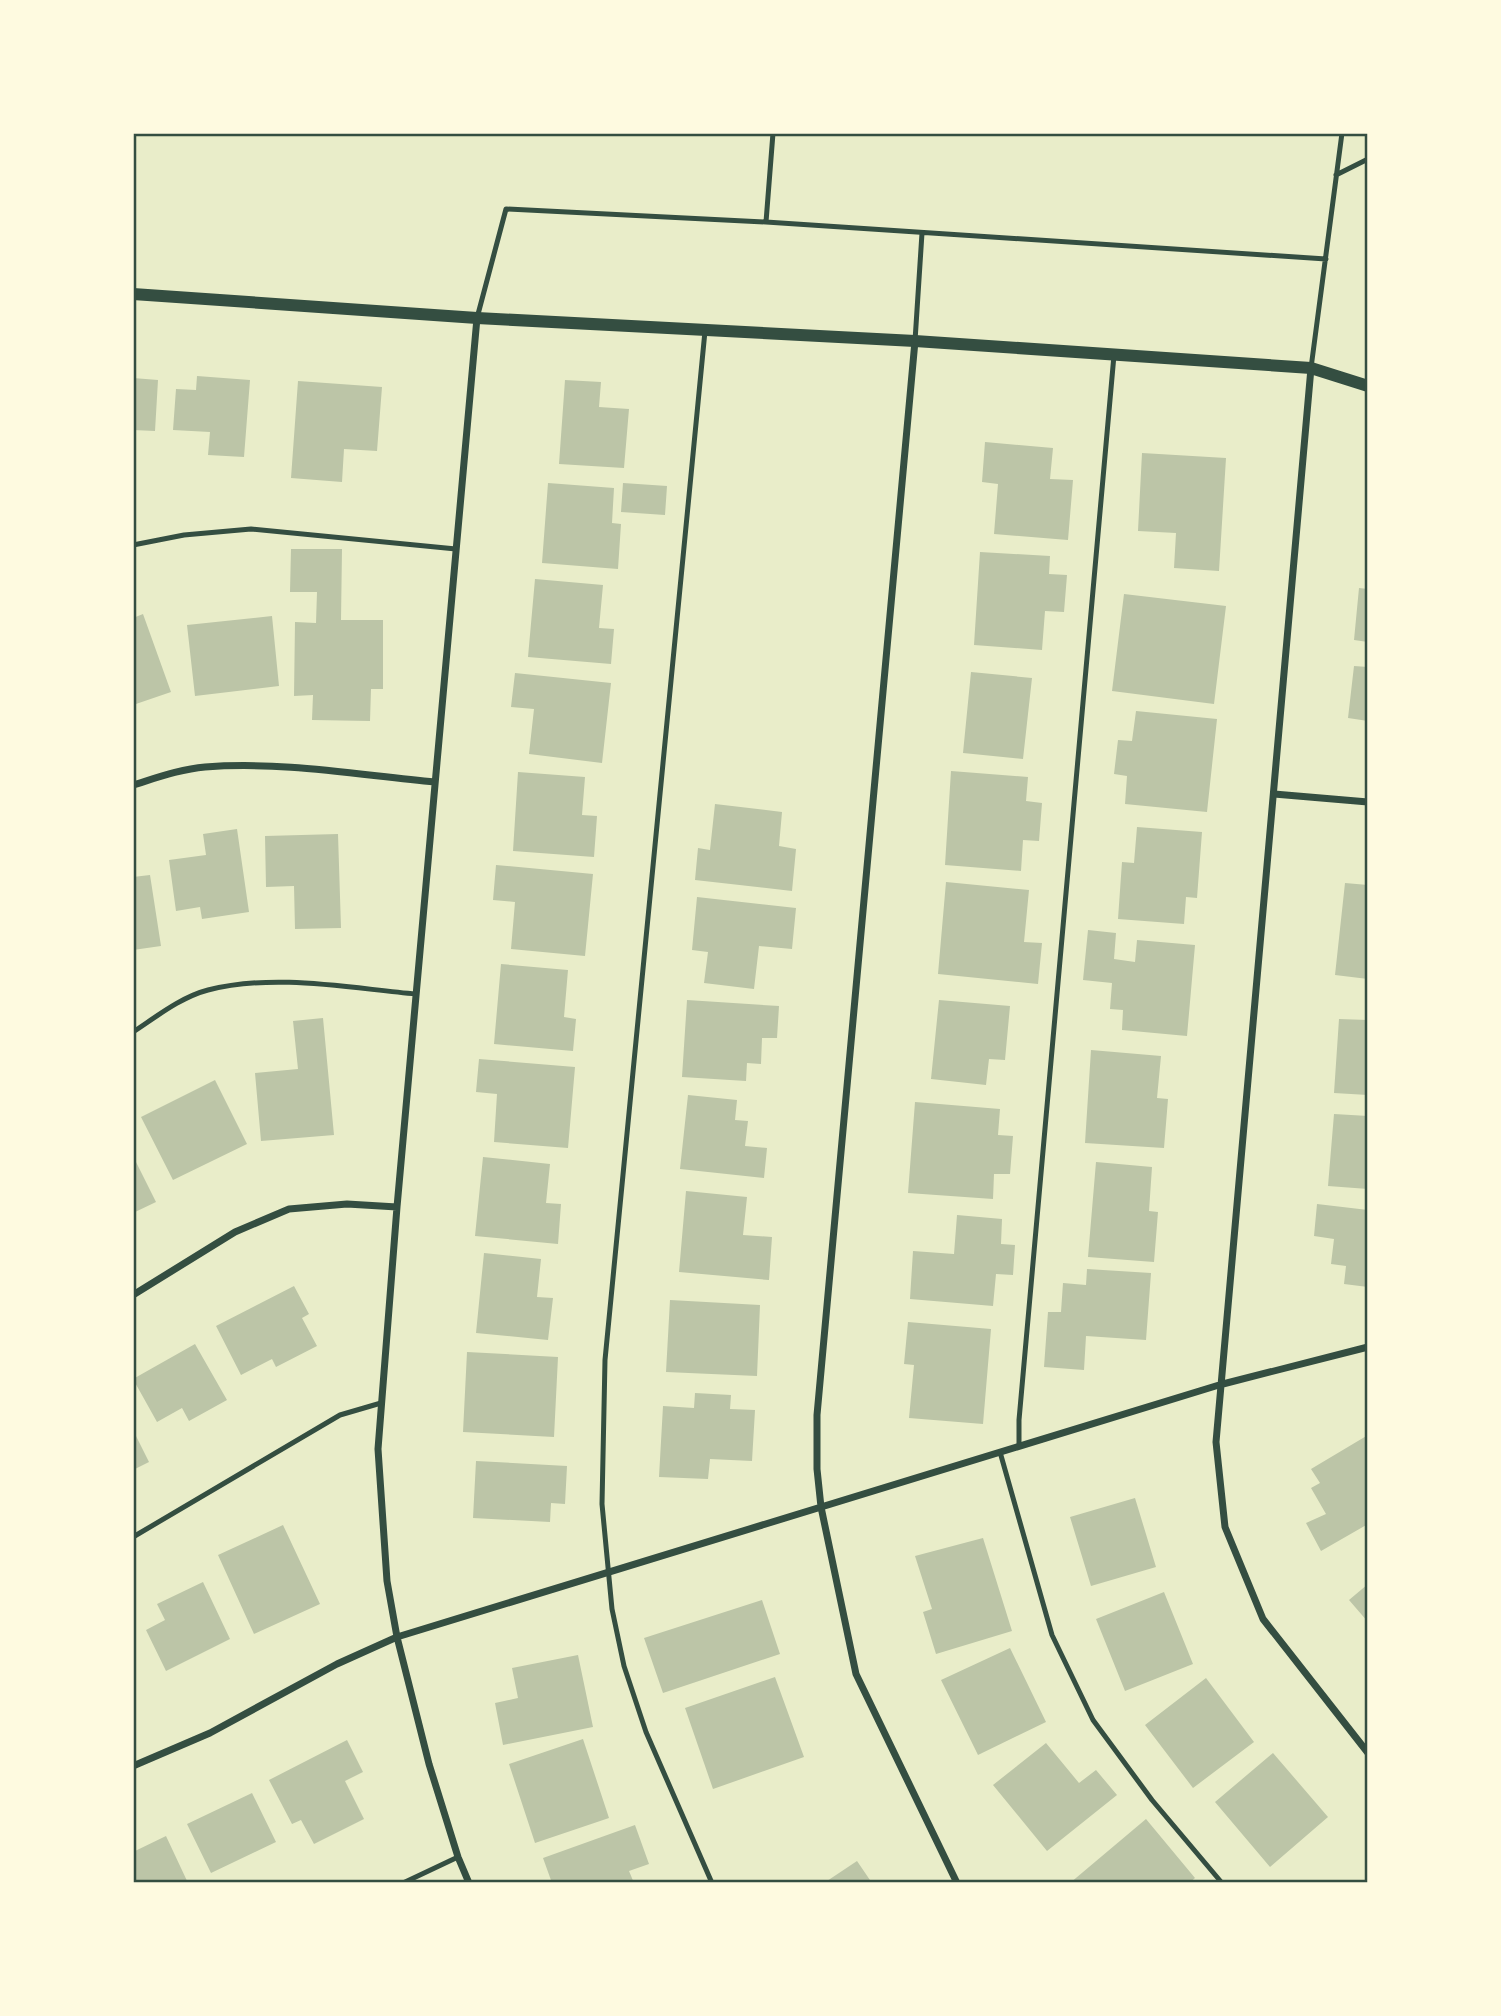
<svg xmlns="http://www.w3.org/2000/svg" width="1501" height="2016" font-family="Raleway,sans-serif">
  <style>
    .building { fill: #bcc5a7 }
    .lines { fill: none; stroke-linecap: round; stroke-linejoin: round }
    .service { stroke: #344e41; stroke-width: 5 }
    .minor { stroke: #344e41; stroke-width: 7 }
    .tertiary { stroke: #344e41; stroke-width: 12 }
    .neatline { fill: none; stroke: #344e41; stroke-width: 2.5 }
  </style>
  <rect width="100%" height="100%" fill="#e9edc9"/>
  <path class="building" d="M197,376L250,380L244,457L208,455L210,432L173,430L176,389L196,390Z
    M133,378L158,380L155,431L133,430Z
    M565,380L601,382L599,407L629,409L624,468L559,464Z
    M298,381L382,387L377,451L344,449L342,482L291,478Z
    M985,442L1053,448L1050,479L1073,480L1068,540L994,534L998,484L982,482Z
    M1142,453L1226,458L1219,571L1174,568L1176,533L1138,531Z
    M548,483L614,488L612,523L621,524L618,569L542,563Z
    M623,483L667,486L665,515L621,512Z
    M291,549H342L341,620H383V689H371L370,721L312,720L313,695L294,696L295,622L316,623L317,592H290Z
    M980,552L1050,556L1049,574L1067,575L1064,612L1045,611L1042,650L974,645Z
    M535,579L603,585L599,628L614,629L611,664L528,657Z
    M1359,588L1368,589V642L1354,640Z
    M1124,594L1226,606L1214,704L1112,691Z
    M143,614L171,692L133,705V618Z
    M272,616L279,686L195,696L187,625Z
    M1354,666L1368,667V721L1348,718Z
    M971,672L1032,678L1023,759L963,753Z
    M515,673L611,683L602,763L529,754L534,709L511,707Z
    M1136,711L1217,719L1207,812L1125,804L1127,776L1114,774L1118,740L1132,741Z
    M951,771L1028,777L1026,801L1042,803L1039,841L1023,840L1021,871L945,865Z
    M518,772L585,777L582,815L597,816L594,857L513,851Z
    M715,804L782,812L779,846L796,849L792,891L695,880L698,848L710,850Z
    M1137,827L1202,832L1197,898L1186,897L1184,924L1118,919L1122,862L1134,863Z
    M237,829L249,912L202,919L200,907L176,911L169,860L206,855L203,834Z
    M338,834L341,928L295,929L294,886L266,887L265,836Z
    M496,865L593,874L585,956L511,949L515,902L493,900Z
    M150,875L161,946L133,950V877Z
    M946,882L1029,890L1024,942L1042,943L1038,984L938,974Z
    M1345,883L1368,885V979L1335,975Z
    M697,897L796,908L792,949L759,946L754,989L704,983L708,952L692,950Z
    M1088,930L1116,933L1114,959L1135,962L1137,940L1195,945L1187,1036L1122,1030L1123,1010L1110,1009L1112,983L1083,980Z
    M501,964L568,970L564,1017L576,1019L573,1051L494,1044Z
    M687,1000L779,1006L777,1038H762L761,1064L747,1063L746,1081L682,1077Z
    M939,1000L1010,1006L1005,1060L989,1059L986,1085L931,1079Z
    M323,1018L334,1135L261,1141L255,1073L298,1069L293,1021Z
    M1339,1019L1368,1020V1095L1334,1093Z
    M1091,1050L1161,1056L1157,1098L1168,1099L1164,1148L1085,1143Z
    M479,1059L575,1067L568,1148L494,1142L497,1094L476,1092Z
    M215,1080L247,1144L173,1180L141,1117Z
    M688,1095L737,1100L735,1120L748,1121L745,1146L767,1148L764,1178L680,1169Z
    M915,1102L1000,1109L998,1135L1013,1136L1010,1174H994L993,1199L908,1193Z
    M1334,1114L1368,1116V1189L1328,1186Z
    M133,1156L156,1202L133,1213Z
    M483,1157L550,1164L546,1203L561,1204L558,1244L475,1236Z
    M1096,1162L1152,1167L1149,1211L1158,1212L1154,1262L1088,1257Z
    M686,1191L747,1197L743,1235L772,1237L769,1280L679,1272Z
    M1317,1204L1368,1210V1287L1344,1284L1346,1266L1331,1264L1334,1239L1314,1236Z
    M957,1215L1002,1219L1001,1244L1015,1245L1013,1275L996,1274L993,1306L910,1299L913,1251L954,1254Z
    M484,1253L541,1259L537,1297L553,1298L548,1340L476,1333Z
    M1087,1269L1151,1273L1146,1340L1086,1336L1084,1370L1044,1367L1048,1312H1061L1063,1283L1086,1285Z
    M294,1286L309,1314L302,1318L317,1346L276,1367L272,1359L241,1375L216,1326Z
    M670,1300L760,1305L757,1376L666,1372Z
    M908,1322L991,1329L983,1424L909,1418L914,1365L904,1364Z
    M195,1344L227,1400L189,1421L182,1408L157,1422L133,1379Z
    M467,1352L558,1357L554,1437L463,1432Z
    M695,1393L731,1395L730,1409L755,1410L752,1461L710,1459L708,1479L659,1477L663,1406L694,1408Z
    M133,1430L149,1462L133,1470Z
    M1368,1435V1524L1321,1551L1306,1523L1326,1514L1311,1488L1320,1483L1311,1469Z
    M476,1461L567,1466L565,1504L551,1503L550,1522L473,1518Z
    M1135,1498L1156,1567L1091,1586L1070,1517Z
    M283,1525L320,1604L254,1634L218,1555Z
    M983,1538L1012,1631L936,1654L923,1612L932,1609L915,1556Z
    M203,1582L230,1639L166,1671L146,1630L165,1620L157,1604Z
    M1368,1584V1622L1349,1600Z
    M1164,1592L1193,1664L1125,1691L1096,1619Z
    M762,1600L780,1654L663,1693L644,1638Z
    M1010,1648L1046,1722L978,1755L941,1680Z
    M578,1655L593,1727L503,1745L495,1703L518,1698L512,1668Z
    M775,1677L804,1757L713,1789L685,1708Z
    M1206,1678L1254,1742L1193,1788L1145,1725Z
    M583,1739L609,1818L535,1843L509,1764Z
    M347,1740L363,1772L345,1781L364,1819L314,1844L301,1820L292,1824L269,1780Z
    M1046,1743L1079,1783L1096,1770L1117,1795L1047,1851L993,1785Z
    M1273,1753L1328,1817L1270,1867L1215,1802Z
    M252,1793L276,1842L211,1873L187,1824Z
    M1146,1819L1195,1878L1189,1883H1070Z
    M635,1825L649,1864L629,1871L634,1883H552L543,1858Z
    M166,1836L188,1883H133V1852Z
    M857,1861L872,1883H824Z"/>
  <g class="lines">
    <path class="service" d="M1336,175L1368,159
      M766,222L773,133
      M477,318L506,209L766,222L1326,259
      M705,331L605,1360L602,1504L612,1609L624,1666L646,1732L712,1883
      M915,341L922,233
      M1311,368L1342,133
      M133,545L184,535L251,529L456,549
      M133,1032C156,1017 181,997 208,990C275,973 348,988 416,994
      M1019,1446V1420L1114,355
      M1000,1452L1052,1635L1093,1720L1152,1800L1222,1883
      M133,1537L340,1415L381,1403
      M403,1883L458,1857"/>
    <path class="minor" d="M915,341L817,1415V1469L821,1507L856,1674L957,1883
      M1311,368L1216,1442L1225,1527L1263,1619L1368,1753
      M133,785C156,778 181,769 205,767C282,761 359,775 435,782
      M1274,794L1368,802
      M133,1295L235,1232L289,1209L347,1204L397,1207
      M133,1766L210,1733L337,1664L397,1637L1219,1385L1368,1347
      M469,1883L458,1857L429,1764L397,1637L387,1581L378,1449L397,1207L477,318"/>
    <path class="tertiary" d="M133,294L477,318L915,341L1311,368L1368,386"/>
  </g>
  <rect width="1501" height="2016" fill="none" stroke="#fefae0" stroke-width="270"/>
  <rect x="135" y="135" width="1231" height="1746" class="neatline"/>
</svg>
